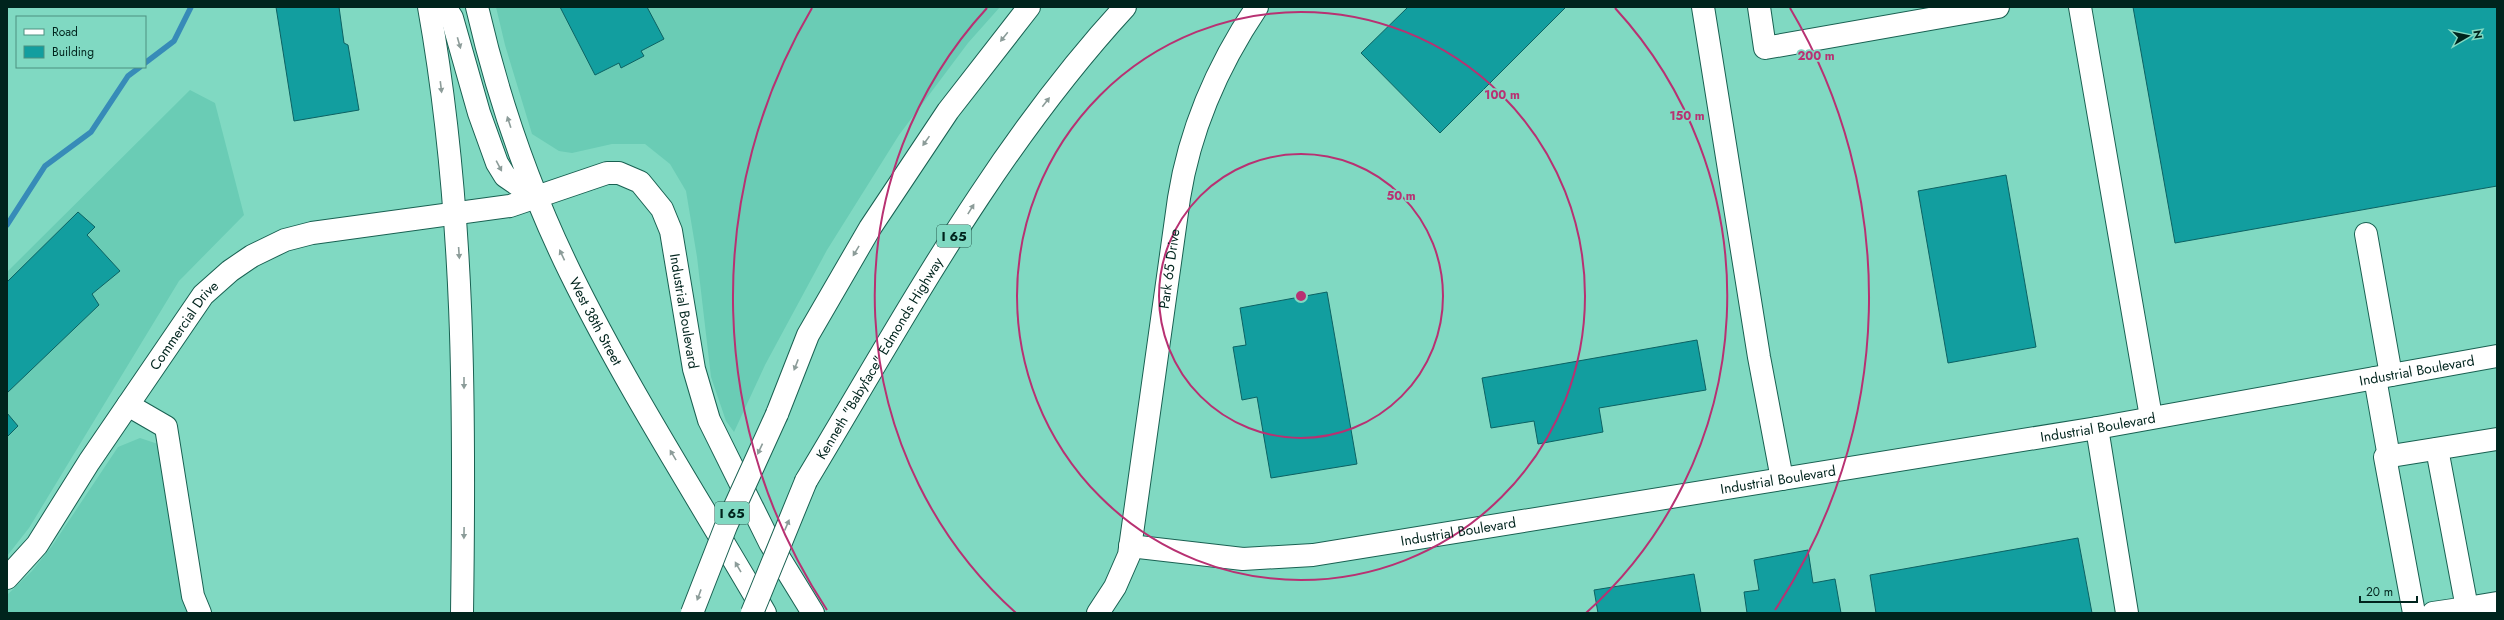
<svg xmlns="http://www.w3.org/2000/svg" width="2504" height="620" font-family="Jost,sans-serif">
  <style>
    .built { fill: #6accb5 }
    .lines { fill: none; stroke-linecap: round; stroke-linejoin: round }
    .stream { stroke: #378bb8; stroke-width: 5.5 }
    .building { fill: #129e9f; stroke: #0c6263 }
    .minor-casing { stroke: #196152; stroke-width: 24 }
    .major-casing { stroke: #196152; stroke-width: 24 }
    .highway-casing { stroke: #196152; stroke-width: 24 }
    .minor { stroke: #fff; stroke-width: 22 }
    .major { stroke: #fff; stroke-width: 22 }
    .highway { stroke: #fff; stroke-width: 22 }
    .highway-bridge-casing { stroke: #196152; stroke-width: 24; stroke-linecap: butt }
    .highway-bridge { stroke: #fff; stroke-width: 22 }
    .oneway { fill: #8c9c99 }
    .ring { fill: none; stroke: #b83172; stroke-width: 2 }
    .labels { text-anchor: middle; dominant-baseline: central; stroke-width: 3.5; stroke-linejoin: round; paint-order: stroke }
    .shield { fill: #80d9c2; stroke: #265a4e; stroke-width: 1 }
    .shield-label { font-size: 13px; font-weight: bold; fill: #00241d }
    .street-label { font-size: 14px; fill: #00241d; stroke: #80d9c2 }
    .centre { fill: #b83172; stroke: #80d9c2; stroke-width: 2 }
    .ring-label { font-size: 12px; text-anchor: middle; font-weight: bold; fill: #b83172; stroke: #80d9c2; stroke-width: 3.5; stroke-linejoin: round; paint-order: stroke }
  </style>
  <rect width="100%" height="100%" fill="#80d9c2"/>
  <path class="built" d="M496,7H1000L968,43L899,135L827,250L765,365L734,432L726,421L711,377L697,257L686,191L670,164L645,144H612L572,153L559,151L532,134L505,45Z
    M190,90L215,103L244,215L179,281L29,528L7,556V272Z
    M140,438L158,444L191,613H7V595L32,571L52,546L118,447Z"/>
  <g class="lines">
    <path class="stream" d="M145,63L174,41L191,7
      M7,225L45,166L91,132L128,76L140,67"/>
  </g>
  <path class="building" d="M276,7H339L344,43L348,45L359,110L294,121Z
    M560,7H647L664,39L641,51L644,56L621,68L619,63L595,75Z
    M1408,7H1566L1440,133L1361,53Z
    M2133,7H2497V186L2175,243Z
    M2006,175L2036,347L1948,363L1918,191Z
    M78,212L95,227L87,235L120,271L92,294L99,305L7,393V282Z
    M1327,292L1357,464L1271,478L1257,397L1242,400L1233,347L1246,345L1240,308Z
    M1697,340L1706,390L1599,408L1603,432L1538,444L1534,421L1491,428L1482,378Z
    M7,413L18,426L7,437Z
    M2078,538L2092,613H1876L1870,575Z
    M1808,550L1813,583L1835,579L1841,613H1747L1744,592L1759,590L1754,560Z
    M1694,574L1701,613H1598L1594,590Z"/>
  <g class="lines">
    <defs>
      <g id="minor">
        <path d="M1703,7L1759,357L1782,479"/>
        <path d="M1759,7L1765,48L1998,7"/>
        <path d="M2080,7L2151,417"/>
        <path d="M2366,234L2391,375"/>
        <path d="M2375,378L2389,457"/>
        <path d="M128,405L166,427L193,596L200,613"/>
        <path d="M2097,428L2127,613"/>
        <path id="s1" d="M1130,546L1243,559L1313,555L2097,428L2497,356"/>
        <path id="s2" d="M7,578L37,545L89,462L203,295L230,271L252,256L285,240L312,233L510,206L607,173H619L640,182L662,209L671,231L694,369L709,420L770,543L813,613"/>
        <path d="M2467,608L2497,603"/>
        <path id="s3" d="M1098,613L1115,587L1129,555L1179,198C1190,129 1218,65 1257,7"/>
        <path d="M2414,613L2385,457L2497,439"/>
        <path d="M2433,613L2467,608L2437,449"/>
      </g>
      <g id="major">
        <path d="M429,7C465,209 465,409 462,613"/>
        <path d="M445,7L452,18L479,113L497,163L505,176L537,198"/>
        <path id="s4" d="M477,7C498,98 529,188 570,272C627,388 700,501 765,613"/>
      </g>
      <g id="highway">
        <path d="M777,414L808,335L870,228L948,111L1029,7"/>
        <path id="s5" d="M806,481C904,318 995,148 1125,7"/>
      </g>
    </defs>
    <use href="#minor" class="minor-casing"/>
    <use href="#major" class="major-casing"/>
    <use href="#highway" class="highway-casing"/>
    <use href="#minor" class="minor"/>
    <use href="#major" class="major"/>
    <use href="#highway" class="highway"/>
    <defs>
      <path id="highway-bridge" d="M692,613L726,526L777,414
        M752,613L806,481"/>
    </defs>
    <use href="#highway-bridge" class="highway-bridge-casing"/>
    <use href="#highway-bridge" class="highway-bridge"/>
  </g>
  <defs><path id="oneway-solid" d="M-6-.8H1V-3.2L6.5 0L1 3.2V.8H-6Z"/></defs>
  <g class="oneway">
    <use href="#oneway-solid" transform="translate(1004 37) rotate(129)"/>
    <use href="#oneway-solid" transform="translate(459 43) rotate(74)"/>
    <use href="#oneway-solid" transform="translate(441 87) rotate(83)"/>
    <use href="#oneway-solid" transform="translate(1046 102) rotate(-52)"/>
    <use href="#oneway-solid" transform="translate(509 122) rotate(-108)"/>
    <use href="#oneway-solid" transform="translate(926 141) rotate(125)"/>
    <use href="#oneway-solid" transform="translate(499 166) rotate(62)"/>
    <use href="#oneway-solid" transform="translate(971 209) rotate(-58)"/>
    <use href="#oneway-solid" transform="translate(856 251) rotate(121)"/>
    <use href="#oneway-solid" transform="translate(459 253) rotate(86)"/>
    <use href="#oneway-solid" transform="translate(562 255) rotate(-115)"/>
    <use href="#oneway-solid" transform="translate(796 365) rotate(111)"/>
    <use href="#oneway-solid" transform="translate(464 383) rotate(90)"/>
    <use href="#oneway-solid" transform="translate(760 449) rotate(115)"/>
    <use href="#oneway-solid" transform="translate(673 455) rotate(-121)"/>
    <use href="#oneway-solid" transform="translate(787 525) rotate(-67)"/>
    <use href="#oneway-solid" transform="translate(464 533) rotate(91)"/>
    <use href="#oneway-solid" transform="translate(738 567) rotate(-120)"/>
    <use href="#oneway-solid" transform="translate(699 595) rotate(110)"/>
  </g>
  <g class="ring">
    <circle cx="1301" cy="296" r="142"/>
    <circle cx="1301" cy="296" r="284"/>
    <path d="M1016 613A426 426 0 0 1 987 8M1615 8A426 426 0 0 1 1586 613"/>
    <path d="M827 610A568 568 0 0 1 812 8M1790 8A568 568 0 0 1 1775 610"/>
  </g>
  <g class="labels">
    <g class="shield">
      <rect x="937" y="225" width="34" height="22" rx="3"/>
      <rect x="715" y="502" width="34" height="22" rx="3"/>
    </g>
    <g class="shield-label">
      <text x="954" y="236">I 65</text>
      <text x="732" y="513">I 65</text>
    </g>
    <g class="street-label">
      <text stroke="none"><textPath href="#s3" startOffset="355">Park 65 Drive</textPath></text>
      <text stroke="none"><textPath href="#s2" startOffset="949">Industrial Boulevard</textPath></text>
      <text stroke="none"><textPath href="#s4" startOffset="337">West 38th Street</textPath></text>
      <text stroke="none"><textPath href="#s2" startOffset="309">Commercial Drive</textPath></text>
      <text stroke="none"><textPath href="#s5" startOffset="143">Kenneth "Babyface" Edmonds Highway</textPath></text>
      <text stroke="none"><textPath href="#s1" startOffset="1303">Industrial Boulevard</textPath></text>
      <text stroke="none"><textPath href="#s1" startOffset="979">Industrial Boulevard</textPath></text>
      <text stroke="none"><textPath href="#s1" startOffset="655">Industrial Boulevard</textPath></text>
      <text stroke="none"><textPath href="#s1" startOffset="331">Industrial Boulevard</textPath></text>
    </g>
  </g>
  <circle cx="1301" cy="296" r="6" class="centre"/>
  <g class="ring-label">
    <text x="1816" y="60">200 m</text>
    <text x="1502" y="99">100 m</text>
    <text x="1687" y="120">150 m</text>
    <text x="1401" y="200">50 m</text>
  </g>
  <rect width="2504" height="620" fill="none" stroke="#00241d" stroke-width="16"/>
  <rect x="16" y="16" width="130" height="52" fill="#80d9c2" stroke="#4d9180"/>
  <rect x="24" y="29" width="20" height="6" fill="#ffffff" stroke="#4d9180"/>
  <text x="52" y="36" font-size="12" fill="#00241d">Road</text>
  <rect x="24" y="46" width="20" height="12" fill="#129e9f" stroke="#4d9180"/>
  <text x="52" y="56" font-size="12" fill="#00241d">Building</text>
  <g transform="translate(2468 36) rotate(81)" stroke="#80d9c2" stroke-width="3" paint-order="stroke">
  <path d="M0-3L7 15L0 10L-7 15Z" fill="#00241d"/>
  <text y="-6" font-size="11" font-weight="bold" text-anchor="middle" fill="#00241d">N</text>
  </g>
  <path d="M2360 596v6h57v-6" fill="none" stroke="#00241d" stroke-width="2"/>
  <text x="2366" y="596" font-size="12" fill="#00241d" stroke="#80d9c2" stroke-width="3" paint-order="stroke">20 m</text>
</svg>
